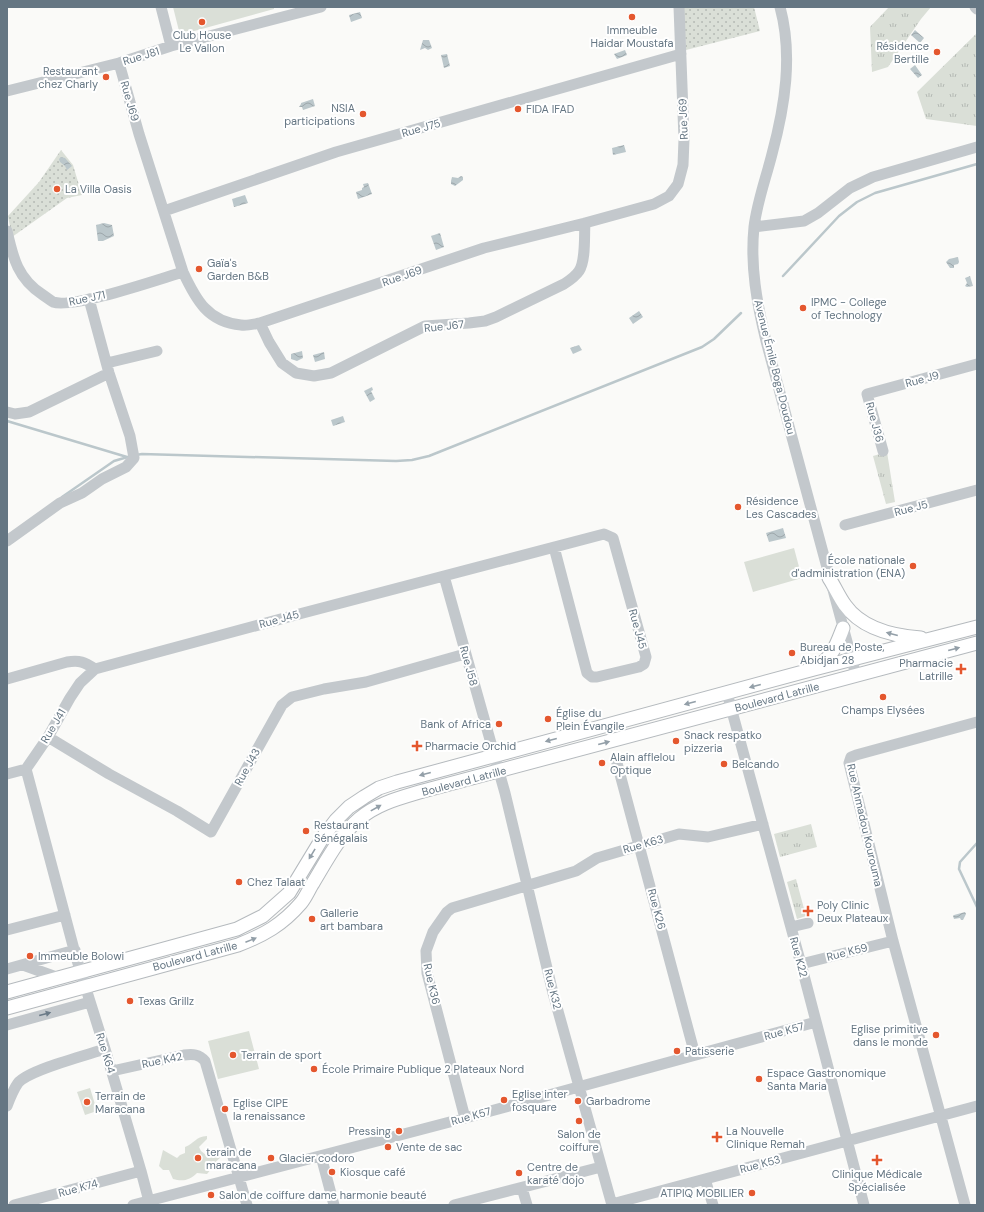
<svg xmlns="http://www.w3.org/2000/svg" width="984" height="1212" font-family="'DM Sans',sans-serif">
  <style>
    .grass { fill: url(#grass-tufts) }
    .park { fill: #dadfd7 }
    .garden { fill: url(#garden-dots) }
    .water { fill: url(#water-waves) }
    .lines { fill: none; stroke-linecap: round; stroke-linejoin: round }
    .stream { stroke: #bbc7cb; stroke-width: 2.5 }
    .major-casing { stroke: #b5babe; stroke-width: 15 }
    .minor { stroke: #c3c8cc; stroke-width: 11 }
    .major { stroke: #fff; stroke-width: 13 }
    .oneway { fill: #939fa8 }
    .oneway2 { fill: #6a7a87 }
    .poi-dot { fill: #e4572e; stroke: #fff; stroke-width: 1.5 }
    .labels { text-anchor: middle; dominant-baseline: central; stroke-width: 4; stroke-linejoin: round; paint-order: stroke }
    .poi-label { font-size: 11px; fill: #657683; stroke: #fff; text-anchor: start }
    .street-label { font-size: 11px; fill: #657683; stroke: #fff }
  </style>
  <defs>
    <pattern id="grass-tufts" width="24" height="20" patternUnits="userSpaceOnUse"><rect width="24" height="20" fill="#dadfd7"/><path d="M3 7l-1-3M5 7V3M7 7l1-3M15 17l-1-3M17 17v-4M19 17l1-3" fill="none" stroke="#b4b9b4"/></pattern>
    <pattern id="garden-dots" width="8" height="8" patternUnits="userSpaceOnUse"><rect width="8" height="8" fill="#dadfd7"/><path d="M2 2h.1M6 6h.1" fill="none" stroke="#b4b9b4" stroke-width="1.8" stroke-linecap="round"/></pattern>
    <pattern id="water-waves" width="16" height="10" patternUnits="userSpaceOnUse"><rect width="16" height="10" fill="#bbc7cb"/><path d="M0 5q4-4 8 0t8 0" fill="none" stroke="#9ca6aa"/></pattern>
  </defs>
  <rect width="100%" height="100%" fill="#fafaf8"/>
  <path class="grass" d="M889,7H931L921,19L888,67L872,72L870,27Z
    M977,33V126L926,119L917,92Z
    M887,452L895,502L886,504L873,456Z
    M811,824L817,847L780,857L774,834Z
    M796,879L806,916L797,919L787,882Z"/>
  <path class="park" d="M173,7H274V9L180,35Z
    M794,548L802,578L753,592L744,562Z
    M249,1031L259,1069L218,1079L208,1041Z
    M90,1088L97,1111L85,1115L77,1092Z
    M207,1136V1139L199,1147L201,1151L206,1155L211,1154L217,1150L220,1152V1158C214,1162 212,1169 207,1174L197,1173C190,1180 183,1182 173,1179L169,1170H163L159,1166L163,1150L177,1158L180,1155L185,1153V1147C195,1143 195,1137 207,1136Z"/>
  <path class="garden" d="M683,7H754L760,31L686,50Z
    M61,150L73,165L82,195L67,198L12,237L8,216L39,182Z"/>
  <path class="water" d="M360,12L362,18L351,22L349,15Z
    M915,30L924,38L920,43L911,35Z
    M423,40H429L432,48L428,50L425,48L420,50Z
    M625,50L627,55L617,59L614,54Z
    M447,54L450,66L444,68L441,55Z
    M915,65L922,75L918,78L910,69Z
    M313,99L315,106L303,110L302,107H299L301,104V103Z
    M624,145L626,152L613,155L612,148Z
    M61,157L65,158L72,166L67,170L65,166L60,162L59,159Z
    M461,176L463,177V180L455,186L451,184V181L452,177L458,178Z
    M368,183L372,194L358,199L356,192L362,190V188L364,187L363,184Z
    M245,195L248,203L234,207L232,199Z
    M104,223L112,225L114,236L103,241H98L96,225Z
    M440,233L444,247L436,250L431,236Z
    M958,257L959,262L958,264L954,265V268H950L946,262L949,259Z
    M970,276L973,286L967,287L965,286L967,283L965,278Z
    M639,311L643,317L633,324L629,318Z
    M579,345L582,350L573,354L570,348Z
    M302,351L303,358L297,361L291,359V354Z
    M324,352L325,359L315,362L313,355Z
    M372,387L373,390L371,391L375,399L370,402L364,391Z
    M343,416L345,422L333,426L331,420Z
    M783,528L786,538L769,542L766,533Z
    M965,912L966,914L963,920H961L960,918L954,919L953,916L954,915Z"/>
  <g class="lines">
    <path class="stream" d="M783,276L839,216L857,202L875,193L977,164
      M7,421L127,457
      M136,455L142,454L396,461L412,460L429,456L702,347L714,339L741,313
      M62,497L114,461L131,456
      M977,843L960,862L959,869L977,907"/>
    <defs>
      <path id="major" d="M829,578C835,587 839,597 845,605C862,629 893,636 921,638
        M817,667C833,656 836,646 843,628
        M7,992L237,929L263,916L289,893L323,837L336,820L349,807L364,797L379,788L397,782L493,756L814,669L977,627
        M7,1008L238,945C264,935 282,925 301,903C306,897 309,889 313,883C327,860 339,836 359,819C378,803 400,798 423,791L977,643"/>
    </defs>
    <use href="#major" class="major-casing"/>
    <path class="minor" d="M161,7L171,46
      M780,7C793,55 785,106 772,154C766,178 757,202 754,227C750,266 757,304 766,341L856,675
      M975,7L977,9
      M119,63L139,134L183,272C196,300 208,322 241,325C247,326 254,324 260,323L484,248L585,223L654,204L669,196L678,184L683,165L684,139L679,7
      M7,91L119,63L171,46L321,7
      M164,211L336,152L681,54
      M754,227L804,221L818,213L850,188L873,177L977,147
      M7,231C13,258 18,279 43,295C46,297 50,300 53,302C73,309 159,279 183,272
      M260,323L269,342L282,363L296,373L314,376L331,373L425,326L469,323L485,321L496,317L564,284C570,280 575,277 579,271C586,261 584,236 585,223
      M107,363L157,351
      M7,412L15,414L29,412L109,373
      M883,451L867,394L977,364
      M845,525L977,490
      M7,541L60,503L82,493L102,479L126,467L134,458L130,436L109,373L89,299
      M444,576L505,793L553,993L612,1205
      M7,679L67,662C80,660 84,662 95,669
      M727,693L801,964L864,1205
      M48,737L109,774L177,811L211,832L282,705L292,697L324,689L366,682L465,654
      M617,763L695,1055
      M26,769L76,957L105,1049L141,1171L150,1205
      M7,774L26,769L48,737L70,698L80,683L95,669L303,613L604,534L613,538L646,657L644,664L639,667L597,677H592L587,673L554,547
      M791,927L808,923
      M7,930L65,915
      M801,964L893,941
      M23,965L59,978
      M7,969L75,950
      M7,1025L90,1002
      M112,1071L184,1055C193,1054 199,1054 205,1061L247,1205
      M7,1106C10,1098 13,1090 18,1083C28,1070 87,1055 105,1049
      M465,1118L427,973L426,951L433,932L447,912L452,908L576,871L597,858L679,834L708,837L763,824
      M321,1156L334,1205
      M705,1179L713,1205
      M522,1188L527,1205
      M612,1204L977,1106
      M14,1205L141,1171
      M133,1205L465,1118L816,1022
      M454,1205L601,1167
      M965,1205L893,941L849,763L851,757L856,755L977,722"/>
    <use href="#major" class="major"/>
  </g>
  <defs><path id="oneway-solid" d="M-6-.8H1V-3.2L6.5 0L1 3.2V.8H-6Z"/></defs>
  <g class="oneway">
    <use href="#oneway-solid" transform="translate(892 634) rotate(-165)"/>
    <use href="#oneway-solid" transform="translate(954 649) rotate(-15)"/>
    <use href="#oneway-solid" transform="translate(755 686) rotate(165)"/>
    <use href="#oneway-solid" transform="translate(690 703) rotate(165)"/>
    <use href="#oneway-solid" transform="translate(551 740) rotate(165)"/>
    <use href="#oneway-solid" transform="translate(604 743) rotate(-15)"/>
    <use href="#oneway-solid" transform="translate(425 774) rotate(165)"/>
    <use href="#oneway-solid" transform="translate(376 808) rotate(-29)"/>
    <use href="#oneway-solid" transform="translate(312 854) rotate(121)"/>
    <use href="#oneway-solid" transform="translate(251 940) rotate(-22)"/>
  </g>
  <use class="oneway2" href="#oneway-solid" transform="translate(45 1014) rotate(-15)"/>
  <g class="poi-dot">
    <circle cx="632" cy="17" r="4"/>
    <circle cx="202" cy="22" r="4"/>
    <circle cx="937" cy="52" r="4"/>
    <circle cx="106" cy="77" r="4"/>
    <circle cx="518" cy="109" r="4"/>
    <circle cx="363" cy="114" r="4"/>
    <circle cx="57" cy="189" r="4"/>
    <circle cx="199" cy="269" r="4"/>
    <circle cx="803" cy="308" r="4"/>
    <circle cx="738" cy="507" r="4"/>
    <circle cx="913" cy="566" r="4"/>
    <circle cx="792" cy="653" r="4"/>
    <path d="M959 663h4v4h4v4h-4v4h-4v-4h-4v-4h4z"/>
    <circle cx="883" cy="697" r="4"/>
    <circle cx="548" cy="719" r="4"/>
    <circle cx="499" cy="724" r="4"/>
    <circle cx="676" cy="741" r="4"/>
    <path d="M415 740h4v4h4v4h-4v4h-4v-4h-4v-4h4z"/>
    <circle cx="602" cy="763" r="4"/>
    <circle cx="724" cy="764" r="4"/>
    <circle cx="306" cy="831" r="4"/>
    <circle cx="239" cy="882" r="4"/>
    <path d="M806 905h4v4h4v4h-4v4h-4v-4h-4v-4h4z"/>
    <circle cx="312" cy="919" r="4"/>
    <circle cx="30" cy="956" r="4"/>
    <circle cx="130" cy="1001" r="4"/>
    <circle cx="936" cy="1035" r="4"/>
    <circle cx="677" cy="1051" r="4"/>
    <circle cx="233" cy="1055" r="4"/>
    <circle cx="314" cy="1069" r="4"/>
    <circle cx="759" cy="1079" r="4"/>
    <circle cx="504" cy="1100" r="4"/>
    <circle cx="578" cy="1101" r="4"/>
    <circle cx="87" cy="1102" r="4"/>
    <circle cx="225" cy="1109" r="4"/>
    <circle cx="579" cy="1121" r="4"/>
    <circle cx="399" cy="1131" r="4"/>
    <path d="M715 1131h4v4h4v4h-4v4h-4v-4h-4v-4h4z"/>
    <circle cx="388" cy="1147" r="4"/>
    <circle cx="198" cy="1158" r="4"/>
    <circle cx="271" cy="1158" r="4"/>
    <path d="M875 1154h4v4h4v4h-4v4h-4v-4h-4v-4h4z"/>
    <circle cx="332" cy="1172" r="4"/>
    <circle cx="519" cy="1173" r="4"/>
    <circle cx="752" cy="1193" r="4"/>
    <circle cx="211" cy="1195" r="4"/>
  </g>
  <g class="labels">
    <g class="poi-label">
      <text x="632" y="30" text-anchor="middle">Immeuble<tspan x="632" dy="13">Haidar Moustafa</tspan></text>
      <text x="202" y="35" text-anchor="middle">Club House<tspan x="202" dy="13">Le Vallon</tspan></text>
      <text x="929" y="46" text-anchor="end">Résidence<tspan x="929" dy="13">Bertille</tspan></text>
      <text x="98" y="71" text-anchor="end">Restaurant<tspan x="98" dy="13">chez Charly</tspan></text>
      <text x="355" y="108" text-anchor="end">NSIA<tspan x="355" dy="13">participations</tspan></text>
      <text x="526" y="109">FIDA IFAD</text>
      <text x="65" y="189">La Villa Oasis</text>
      <text x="207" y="263">Gaïa's<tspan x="207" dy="13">Garden B&amp;B</tspan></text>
      <text x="811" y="302">IPMC - College<tspan x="811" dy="13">of Technology</tspan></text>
      <text x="746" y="501">Résidence<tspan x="746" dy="13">Les Cascades</tspan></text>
      <text x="905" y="560" text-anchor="end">École nationale<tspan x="905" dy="13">d'administration (ENA)</tspan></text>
      <text x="800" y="647">Bureau de Poste,<tspan x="800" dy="13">Abidjan 28</tspan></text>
      <text x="953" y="663" text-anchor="end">Pharmacie<tspan x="953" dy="13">Latrille</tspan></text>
      <text x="883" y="710" text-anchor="middle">Champs Elysées</text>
      <text x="556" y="713">Église du<tspan x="556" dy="13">Plein Évangile</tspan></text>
      <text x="491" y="724" text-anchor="end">Bank of Africa</text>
      <text x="684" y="735">Snack respatko<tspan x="684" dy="13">pizzeria</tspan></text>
      <text x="425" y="746">Pharmacie Orchid</text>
      <text x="610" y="757">Alain afflelou<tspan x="610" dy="13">Optique</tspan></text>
      <text x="732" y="764">Belcando</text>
      <text x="314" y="825">Restaurant<tspan x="314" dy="13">Sénégalais</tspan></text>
      <text x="247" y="882">Chez Talaat</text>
      <text x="817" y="905">Poly Clinic<tspan x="817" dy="13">Deux Plateaux</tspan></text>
      <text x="320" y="913">Gallerie<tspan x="320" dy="13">art bambara</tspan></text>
      <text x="38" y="956">Immeuble Bolowi</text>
      <text x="138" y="1001">Texas Grillz</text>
      <text x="928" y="1029" text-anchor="end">Eglise primitive<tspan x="928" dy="13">dans le monde</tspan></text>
      <text x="685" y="1051">Patisserie</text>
      <text x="241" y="1055">Terrain de sport</text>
      <text x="322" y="1069">École Primaire Publique 2 Plateaux Nord</text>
      <text x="767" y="1073">Espace Gastronomique<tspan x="767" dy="13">Santa Maria</tspan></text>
      <text x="512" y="1094">Eglise inter<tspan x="512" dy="13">fosquare</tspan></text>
      <text x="95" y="1096">Terrain de<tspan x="95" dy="13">Maracana</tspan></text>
      <text x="586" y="1101">Garbadrome</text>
      <text x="233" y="1103">Eglise CIPE<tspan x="233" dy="13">la renaissance</tspan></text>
      <text x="391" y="1131" text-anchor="end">Pressing</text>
      <text x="726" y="1131">La Nouvelle<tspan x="726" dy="13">Clinique Remah</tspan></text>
      <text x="579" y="1134" text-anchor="middle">Salon de<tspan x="579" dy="13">coiffure</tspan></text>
      <text x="396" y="1147">Vente de sac</text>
      <text x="206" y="1152">terain de<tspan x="206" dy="13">maracana</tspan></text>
      <text x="279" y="1158">Glacier codoro</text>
      <text x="527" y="1167">Centre de<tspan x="527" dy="13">karaté dojo</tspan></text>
      <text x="340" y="1172">Kiosque café</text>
      <text x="877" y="1174" text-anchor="middle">Clinique Médicale<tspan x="877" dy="13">Spécialisée</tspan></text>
      <text x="744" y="1193" text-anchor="end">ATIPIQ MOBILIER</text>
      <text x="219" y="1195">Salon de coiffure dame harmonie beauté</text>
    </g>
    <g class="street-label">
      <text transform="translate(141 56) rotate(-17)">Rue J81</text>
      <text transform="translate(130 101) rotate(74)">Rue J69</text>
      <text transform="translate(683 119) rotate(-92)">Rue J69</text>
      <text transform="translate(421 128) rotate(-16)">Rue J75</text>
      <text transform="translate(402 276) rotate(-19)">Rue J69</text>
      <text transform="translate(87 298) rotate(-12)">Rue J71</text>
      <text transform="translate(444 326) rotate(-6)">Rue J67</text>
      <text transform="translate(775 367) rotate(76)">Avenue Émile Boga Doudou</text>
      <text transform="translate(922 379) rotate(-15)">Rue J9</text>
      <text transform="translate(875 422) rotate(75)">Rue J36</text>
      <text transform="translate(911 508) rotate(-15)">Rue J5</text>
      <text transform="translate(279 619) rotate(-15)">Rue J45</text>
      <text transform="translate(638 629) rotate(75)">Rue J45</text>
      <text transform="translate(469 666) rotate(75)">Rue J58</text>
      <text transform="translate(777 697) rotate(-15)">Boulevard Latrille</text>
      <text transform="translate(53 726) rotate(-59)">Rue J41</text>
      <text transform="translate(247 767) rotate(-61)">Rue J43</text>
      <text transform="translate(464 781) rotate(-15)">Boulevard Latrille</text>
      <text transform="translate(865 825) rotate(77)">Rue Ahmadou Kourouma</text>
      <text transform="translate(643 844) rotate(-16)">Rue K63</text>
      <text transform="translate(657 909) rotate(75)">Rue K26</text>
      <text transform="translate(847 952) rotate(-14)">Rue K59</text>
      <text transform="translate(195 956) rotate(-15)">Boulevard Latrille</text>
      <text transform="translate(799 957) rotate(75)">Rue K22</text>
      <text transform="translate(432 984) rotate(77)">Rue K36</text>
      <text transform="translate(553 989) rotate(76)">Rue K32</text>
      <text transform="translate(784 1031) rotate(-15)">Rue K57</text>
      <text transform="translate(106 1053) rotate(73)">Rue K64</text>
      <text transform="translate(162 1060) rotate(-12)">Rue K42</text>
      <text transform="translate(471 1116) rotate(-15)">Rue K57</text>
      <text transform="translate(760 1164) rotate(-15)">Rue K53</text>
      <text transform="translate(78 1188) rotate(-15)">Rue K74</text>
    </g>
  </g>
  <rect width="984" height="1212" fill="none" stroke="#657683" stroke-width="16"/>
</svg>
